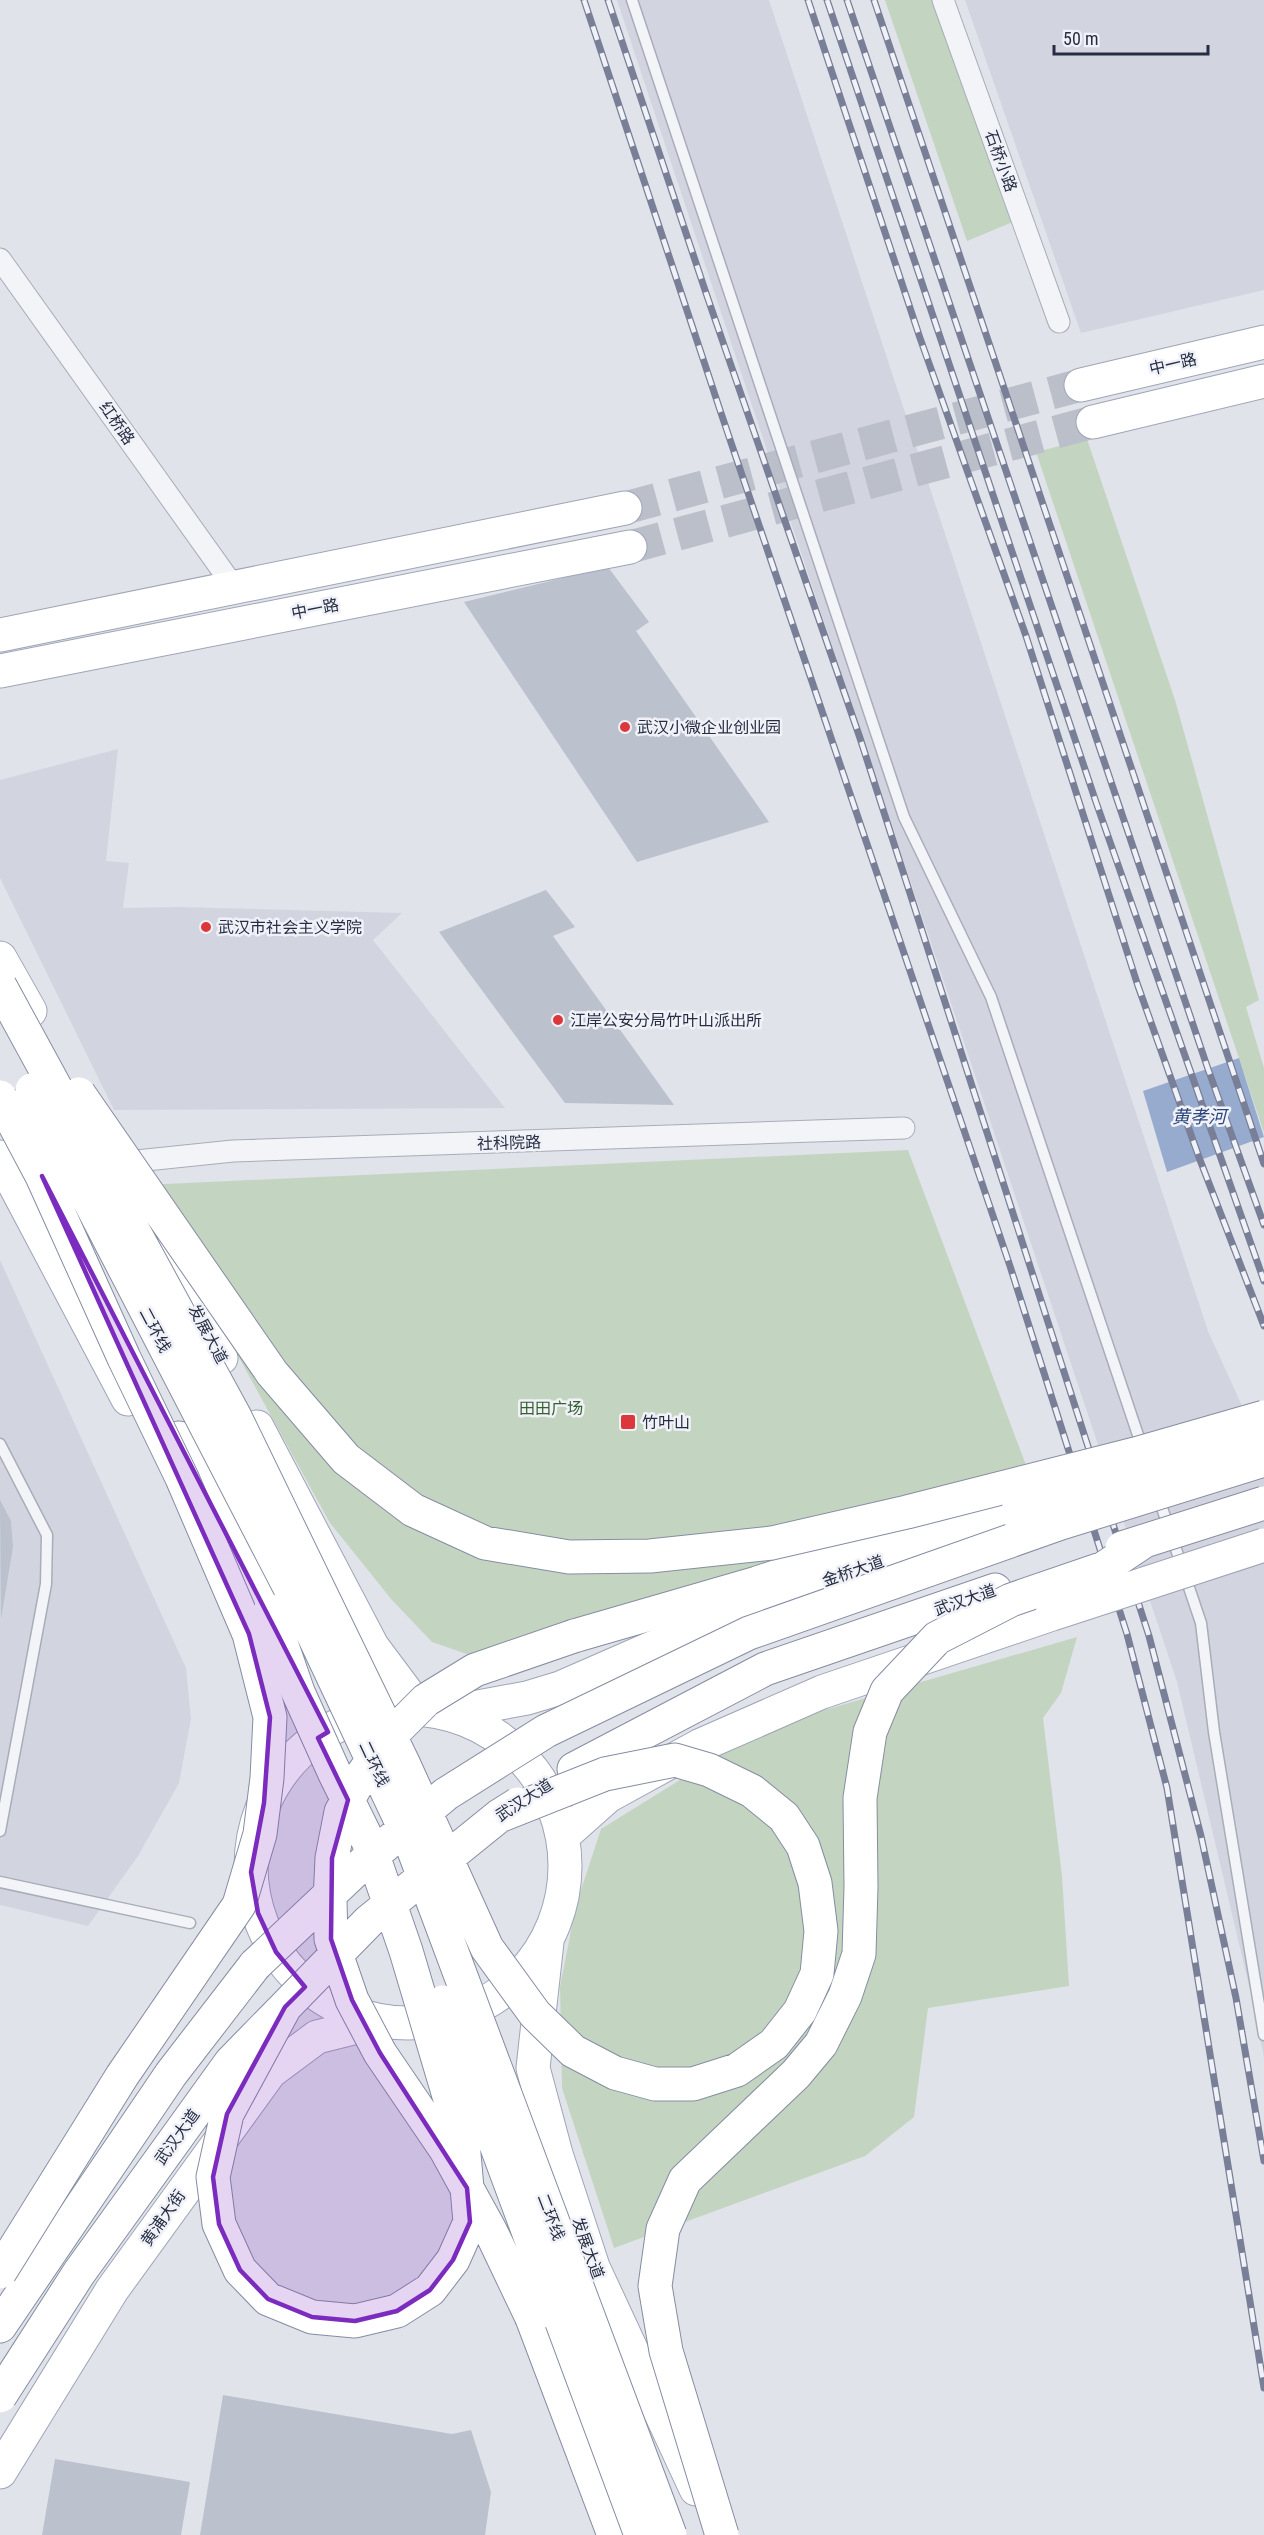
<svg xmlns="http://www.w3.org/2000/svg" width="1264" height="2535" font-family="'Roboto Condensed','Noto Sans SC',sans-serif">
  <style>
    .built { fill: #d2d5e0 }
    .green { fill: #c3d5c0 }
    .water { fill: #97abce }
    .building { fill: #bcc1ce }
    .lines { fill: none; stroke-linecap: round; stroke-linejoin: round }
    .primary-tunnel { stroke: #bbbfc9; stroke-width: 33; stroke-dasharray: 33 16; stroke-linecap: butt }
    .service-casing { stroke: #a8adb8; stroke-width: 13 }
    .minor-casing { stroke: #a8adb8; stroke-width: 23 }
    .primary-casing { stroke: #9ea5b7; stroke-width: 35 }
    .trunk-casing { stroke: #868da3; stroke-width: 35 }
    .service { stroke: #f3f4f8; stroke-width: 10 }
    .minor { stroke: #f3f4f8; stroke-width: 21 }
    .primary { stroke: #fff; stroke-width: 33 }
    .trunk { stroke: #fff; stroke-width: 33 }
    .rail-casing { stroke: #787f96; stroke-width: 7 }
    .rail { stroke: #f0f2f8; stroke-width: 4.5; stroke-dasharray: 14; stroke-linecap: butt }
    .primary-bridge-casing { stroke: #9ea5b7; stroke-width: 35; stroke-linecap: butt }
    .trunk-bridge-casing { stroke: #868da3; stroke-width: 35; stroke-linecap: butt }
    .primary-bridge { stroke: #fff; stroke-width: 33 }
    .trunk-bridge { stroke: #fff; stroke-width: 33 }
    .marked { fill: #7b2cbf; fill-opacity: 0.2; stroke: #7b2cbf; stroke-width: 4.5; stroke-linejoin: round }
    .poi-dot { fill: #dc383c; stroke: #f0f2f8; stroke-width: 2 }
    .labels { text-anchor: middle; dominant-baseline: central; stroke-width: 5; stroke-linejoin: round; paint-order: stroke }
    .street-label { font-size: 16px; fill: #272e44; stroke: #f0f2f8 }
    .poi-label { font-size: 16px; fill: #272e44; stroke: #f0f2f8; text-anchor: start }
    .park-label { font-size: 16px; fill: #356132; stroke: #f0f2f8 }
    .water-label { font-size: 18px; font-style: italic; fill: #2c467c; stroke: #f0f2f8 }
  </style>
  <rect width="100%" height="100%" fill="#e0e3ea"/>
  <path class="built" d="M617,0H769L1208,1331L1264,1454V2058L1254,2007L1177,1682Z
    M965,0H1264V290L1081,333Z
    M118,749L106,861L129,863L123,908L178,907L402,913L373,940L505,1108L114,1110L0,878V780Z
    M0,1260L186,1668L191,1719L179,1783L138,1856L88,1926L0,1905Z"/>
  <path class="green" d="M885,0H934L1015,221L967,241Z
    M1087,439L1175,700L1259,1000L1246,1007L1264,1068V1133L1036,452Z
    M908,1150L1036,1492L693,1621L571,1654L490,1662L432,1642L392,1600L330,1523L144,1185Z
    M1077,1637L1061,1693L1043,1718L1062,1876L1069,1986L928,2008L914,2117L865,2156L614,2248L562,2088L560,1987L576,1905L601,1829L725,1752L821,1711Z"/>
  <path class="water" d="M1239,1058L1264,1137L1167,1172L1143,1091Z"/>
  <path class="building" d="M608,567L649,622L636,631L769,822L637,862L464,602Z
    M546,890L575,927L553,936L674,1105L565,1103L439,932Z
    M0,1500L11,1521L13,1547L1,1619Z
    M223,2395L452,2434L471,2430L491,2492L485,2535H200Z
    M55,2459L190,2482L181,2535H42Z"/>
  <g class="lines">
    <path class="primary-tunnel" d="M625,508L1081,385
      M630,547L1093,422"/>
    <defs>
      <path id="service" d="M632,0L904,817L991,997L1143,1450
        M0,1444L47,1535L46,1584L0,1831
        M1158,1496L1201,1623L1214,1732L1264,2035
        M0,1882L190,1923"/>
      <path id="minor" d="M943,0L1059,322
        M0,259L234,587
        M117,1163L233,1151L904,1128"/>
      <path id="primary" d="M1081,385L1264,342
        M1093,422L1264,381
        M0,635L625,508
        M0,671L630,547
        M0,958L30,1011
        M0,1157L128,1399
        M162,1250L221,1358
        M257,1427L372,1646L419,1709
        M251 1866a157 157 0 1 1 314 0a157 157 0 1 1-314 0Z
        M446,1713L527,1698L560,1688L734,1612L1017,1513
        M563,1836L608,1796L701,1745L822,1692L1052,1614
        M547,1942L533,2068L556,2154L593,2267L696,2489
        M0,2472L112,2290L270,2072L317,2037L377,2022"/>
      <path id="trunk" d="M179,1438L270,1611
        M574,1636L757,1583L968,1513
        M574,1769L765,1669L995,1590
        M532,2318L614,2535
        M0,2326L171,2074L255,1965"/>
    </defs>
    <use href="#service" class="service-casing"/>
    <use href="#minor" class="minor-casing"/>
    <use href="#primary" class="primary-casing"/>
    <use href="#trunk" class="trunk-casing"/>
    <use href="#service" class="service"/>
    <use href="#minor" class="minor"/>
    <use href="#primary" class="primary"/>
    <use href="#trunk" class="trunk"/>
    <defs>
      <path id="rail" d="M584,0L721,413L1010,1266L1127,1634L1167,1788L1264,2388
        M608,0L707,296L860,738L1149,1636L1201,1836L1236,1998L1264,2161
        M808,0L920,338L1026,636L1138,986L1200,1160L1264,1326
        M827,0L1096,802L1264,1281
        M847,0L1208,1069L1264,1225
        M874,0L1264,1164"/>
    </defs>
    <use href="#rail" class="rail-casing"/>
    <use href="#rail" class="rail"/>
    <defs>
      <path id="primary-bridge" d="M1017,1513L1264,1436
        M1052,1614L1264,1545"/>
      <path id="trunk-bridge" d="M0,986L235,1417L404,1765L487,1948L535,2014L573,2051L615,2073L655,2084H693L737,2070L774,2044L800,2011L817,1974L821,1931L815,1883L803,1846L784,1817L752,1791L709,1770L675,1760L605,1774L499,1816
        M32,1090L305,1617L410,1840L670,2535
        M79,1094L272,1373L346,1459L413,1510L485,1543L569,1557L650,1556L772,1543L907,1512L1135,1454L1264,1417
        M0,1097L42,1176L124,1358L182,1478L249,1634L270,1717L267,1778L260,1834L239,1905L122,2076L0,2272
        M1122,1548L1264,1503
        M270,1611L298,1692L335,1774L368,1841L406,1951L463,2143L470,2222L453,2260L430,2290L397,2311L355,2321L312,2317L268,2299L240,2270L219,2224L213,2177L227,2114L285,2007
        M255,1965L360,1866L446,1794L546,1731L749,1633L1061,1523L1264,1460
        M443,2002L641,2535
        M532,2318L491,2232L446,2150L380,2053L352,2000L331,1939L330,1901L332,1858L341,1812L362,1775L389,1737L426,1700L475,1670L574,1636
        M0,2396L79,2273L231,2062L369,1921L499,1816L518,1804
        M722,2535L666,2351L655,2286L663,2229L685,2180L796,2074L821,2044L845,1996L859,1954L861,1887L860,1798L870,1732L887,1691L937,1638L1011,1600L1104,1568L1143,1542"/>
    </defs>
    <use href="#primary-bridge" class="primary-bridge-casing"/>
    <use href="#trunk-bridge" class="trunk-bridge-casing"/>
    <use href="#primary-bridge" class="primary-bridge"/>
    <use href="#trunk-bridge" class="trunk-bridge"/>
  </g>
  <path class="marked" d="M42,1176L328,1732L318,1738L348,1800L332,1858L331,1939L352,2000L380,2053L467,2188L470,2222L453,2260L430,2290L397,2311L355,2321L312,2317L268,2299L240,2270L219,2224L213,2177L227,2114L285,2007L305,1987L276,1952L258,1913L251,1872L264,1803L270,1717L249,1634Z"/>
  <g class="poi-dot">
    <circle cx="625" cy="727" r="6"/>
    <circle cx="206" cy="927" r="6"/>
    <circle cx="558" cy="1020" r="6"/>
    <rect x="620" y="1414" width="16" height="16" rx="3"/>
  </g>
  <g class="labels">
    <g class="street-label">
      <text transform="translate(1001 161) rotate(70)">石桥小路</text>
      <text transform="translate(1173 364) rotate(-13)">中一路</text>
      <text transform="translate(117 423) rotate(55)">红桥路</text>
      <text transform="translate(315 609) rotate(-11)">中一路</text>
      <text transform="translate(509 1143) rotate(-2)">社科院路</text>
      <text transform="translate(155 1330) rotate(62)">二环线</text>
      <text transform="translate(208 1334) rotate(62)">发展大道</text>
      <text transform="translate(853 1571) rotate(-19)">金桥大道</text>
      <text transform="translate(965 1600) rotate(-19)">武汉大道</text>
      <text transform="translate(374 1764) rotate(65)">二环线</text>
      <text transform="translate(524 1800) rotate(-33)">武汉大道</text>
      <text transform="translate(177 2137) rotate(-54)">武汉大道</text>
      <text transform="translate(551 2217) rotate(69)">二环线</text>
      <text transform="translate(163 2218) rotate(-55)">黄浦大街</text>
      <text transform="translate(588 2248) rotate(70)">发展大道</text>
    </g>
    <g class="poi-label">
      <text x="637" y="727">武汉小微企业创业园</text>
      <text x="218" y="927">武汉市社会主义学院</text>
      <text x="570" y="1020">江岸公安分局竹叶山派出所</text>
      <text x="642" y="1422">竹叶山</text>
    </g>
    <g class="park-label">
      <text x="551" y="1408">田田广场</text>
    </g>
    <g class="water-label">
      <text x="1199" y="1116">黄孝河</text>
    </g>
  </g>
  <path d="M1054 45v9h154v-9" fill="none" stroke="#272e44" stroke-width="3"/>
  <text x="1063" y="45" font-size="18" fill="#272e44" stroke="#f0f2f8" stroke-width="4.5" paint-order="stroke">50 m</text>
</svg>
